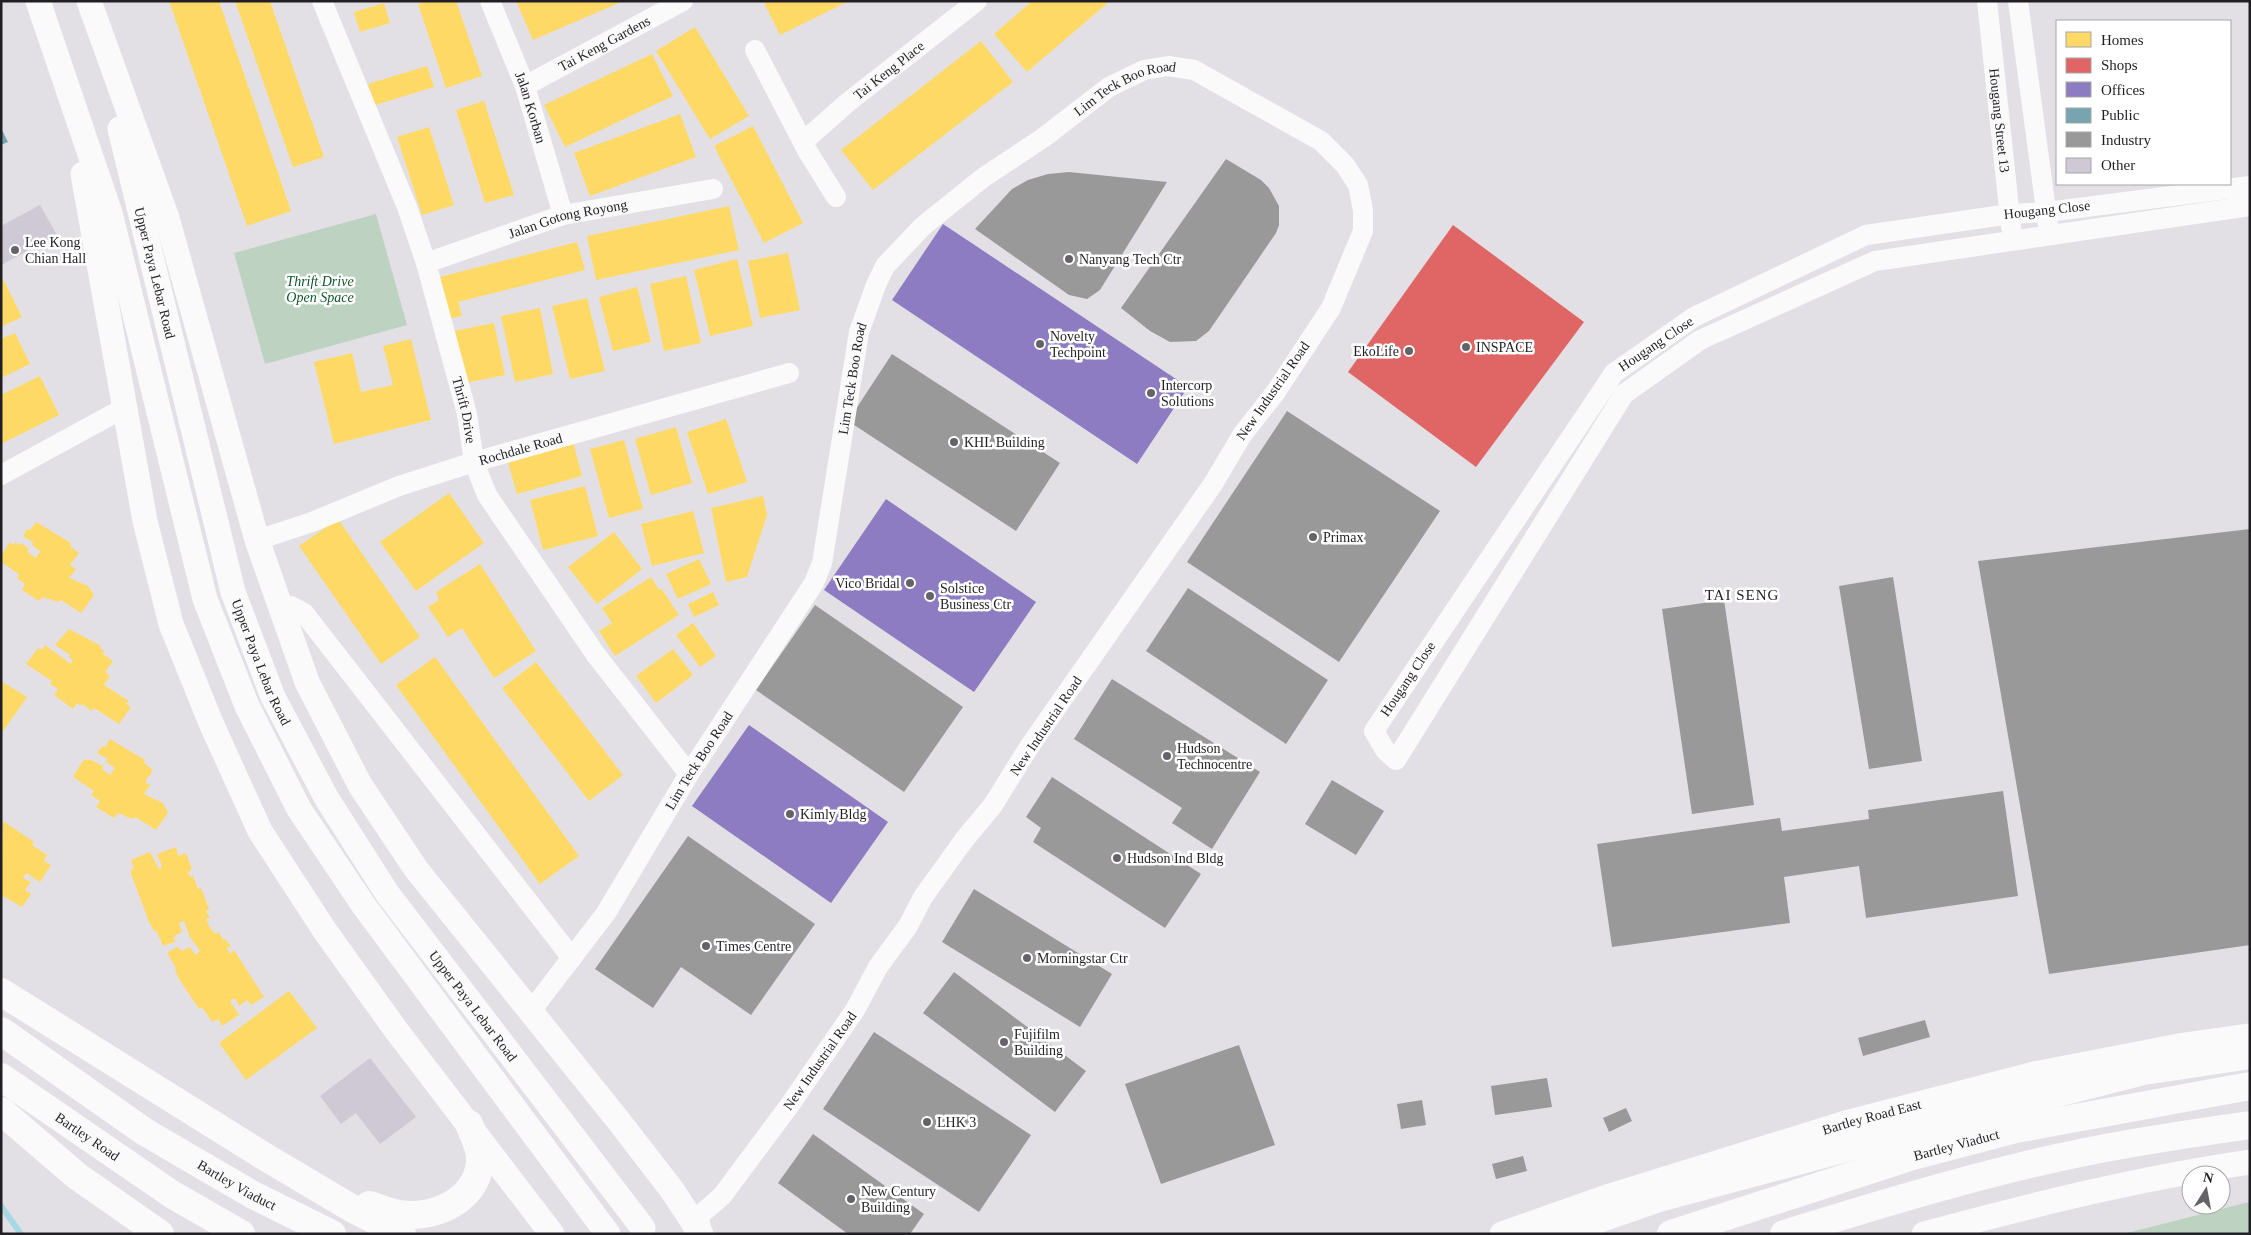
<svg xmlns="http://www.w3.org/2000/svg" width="2251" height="1235" font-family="'Times New Roman',serif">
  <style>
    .green { fill: #bed2c2 }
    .homes { fill: #ffd966 }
    .shops { fill: #e06666 }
    .offices { fill: #8e7cc3 }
    .public { fill: #76a5af }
    .industry { fill: #999 }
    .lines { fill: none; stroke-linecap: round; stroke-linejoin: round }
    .stream { stroke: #a7d9e4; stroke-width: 6 }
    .building { fill: #cec9d4 }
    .minor { stroke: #fbfafb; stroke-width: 20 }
    .major { stroke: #fbfafb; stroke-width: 25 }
    .highway { stroke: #fbfafb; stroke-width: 28 }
    .poi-dot { fill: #656367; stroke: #fff; stroke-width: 2 }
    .labels { text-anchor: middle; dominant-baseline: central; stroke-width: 5; stroke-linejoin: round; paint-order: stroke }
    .street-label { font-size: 14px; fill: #211f23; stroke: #fff }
    .poi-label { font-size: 14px; fill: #211f23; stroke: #fff; text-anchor: start }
    .park-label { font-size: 14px; font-style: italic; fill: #0e5828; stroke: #fff }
    .neighbourhood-label { font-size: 15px; letter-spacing: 1px; fill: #211f23; stroke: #fff }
  </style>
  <rect width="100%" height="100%" fill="#e2e0e5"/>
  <path class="green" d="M376,214L407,325L265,364L234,253Z
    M2250,1202V1234H2123L2245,1203Z"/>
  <path class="homes" d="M169,1H219L291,211L247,226Z
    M235,1H270L324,157L293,167Z
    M427,1H456L482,76L446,88L418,4Z
    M516,1H618L619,3L533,40Z
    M763,1H849L780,35Z
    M1032,1H1110L1027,72L994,34Z
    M384,3L390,23L360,32L354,12Z
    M695,27L749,116L710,139L656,51Z
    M981,41L1013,82L873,190L841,150Z
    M652,54L673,96L565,147L544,105Z
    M427,66L434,87L375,105L368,84Z
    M484,101L514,195L485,203L456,110Z
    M680,114L696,157L590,196L574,153Z
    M753,126L803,223L764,243L714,146Z
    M429,127L454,205L422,215L397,137Z
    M729,206L739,250L596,280L587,236Z
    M577,242L585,270L458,302L462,316L443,320L432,279Z
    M788,253L800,310L760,318L748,261Z
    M737,259L753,326L710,336L694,270Z
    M686,276L701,343L664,351L650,284Z
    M3,279L22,317L1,327V280Z
    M637,287L651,342L613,351L599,297Z
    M587,298L605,371L570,379L552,306Z
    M540,308L553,374L515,382L501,316Z
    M494,323L505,375L460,384L449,332Z
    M15,333L30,364L1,378V339Z
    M411,339L431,420L334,444L314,362L352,353L361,392L393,385L383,346Z
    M40,376L59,415L1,444V395Z
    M726,419L747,482L708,494L687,432Z
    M676,427L692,483L651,495L635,439Z
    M624,440L643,509L609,518L590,449Z
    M573,441L582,476L517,494L507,459Z
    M585,486L598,536L543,550L530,500Z
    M449,493L484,543L416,591L380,542Z
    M763,496L767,515L747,577L726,582L711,508Z
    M693,511L704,553L652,566L641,524Z
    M338,519L420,637L381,664L299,546Z
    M36,522L71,543L70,546L79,553L70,565L76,569L69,578L88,586L94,595L81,613L61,600L58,602L43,597L39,601L22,590L25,584L17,578L19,574L1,562V556L10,542L13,545L15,542L20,545L22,543L29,549L27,552L36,558L40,551L32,545L33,542L23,536L27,529L30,530Z
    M614,532L642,569L597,604L568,567Z
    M699,559L711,584L678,599L666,574Z
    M480,564L536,651L494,678L462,628L448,637L428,607L439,600L436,592Z
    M651,577L659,590L661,588L679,615L615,656L599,631L612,623L602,608Z
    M713,592L719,605L694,617L688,604Z
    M693,623L716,656L700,667L676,635Z
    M69,629L101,646L100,648L104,651L103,654L113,661L105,672L110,676L104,685L129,701L126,704L131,707L119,724L94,708L91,711L83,704L81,706L77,703L73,709L54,695L58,689L50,684L52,681L26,664L38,648L42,650L45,645L71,664L73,660L69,658L70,655L55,645Z
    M673,649L693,675L656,703L636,676Z
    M435,657L579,856L540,884L396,685Z
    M536,662L623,775L589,801L502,688Z
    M1,681L27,697L1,734Z
    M110,739L145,760L144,763L153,770L145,782L150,785L144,794L163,803L168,813L156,830L135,817L132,819L118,813L114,818L96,807L100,801L91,795L94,791L73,777L84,759L88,761L89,759L103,766L102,769L110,775L115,768L106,762L108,759L97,753L102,746L105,747Z
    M3,821L34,842L32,845L47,855L44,861L51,865L40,882L26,873L23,878L31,882L25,890L31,894L22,907L1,895Z
    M176,847L178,856L186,853L192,869L188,872L190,877L193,876L198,889L201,888L209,909L206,911L210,918L206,919L210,928L216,934L219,932L223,940L225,939L231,946L227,948L230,954L234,950L264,997L251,1005L247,1000L239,1006L235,998L230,1001L239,1015L222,1026L218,1019L212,1022L202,1007L199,1009L179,979L175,970L176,968L167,953L177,947L182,951L190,947L195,955L200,951L190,937L184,921L179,923L182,932L174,936L175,942L163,946L156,930L154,931L149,922L130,871L134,869L131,860L150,852L159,869L162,866L157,854Z
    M289,991L317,1028L246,1080L219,1043Z"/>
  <path class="shops" d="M1453,225L1584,322L1476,467L1348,372Z"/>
  <path class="offices" d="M943,224L1188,387L1137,464L892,300Z
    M886,499L1036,602L974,692L824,590Z
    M749,725L888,822L831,903L692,806Z"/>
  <path class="public" d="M1,128L8,142L1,145Z"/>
  <path class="industry" d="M1226,159L1261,180L1269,188L1279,206V225L1276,233L1209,331L1196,341L1170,342L1150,331L1121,308Z
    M1069,172L1167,182L1100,290L1087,299L1069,295L975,229L1012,189L1028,180L1048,174Z
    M892,354L1060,463L1016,531L848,421Z
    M1287,411L1440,511L1339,662L1187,562Z
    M2250,529V945L2049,974L1978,561Z
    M1893,577L1922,761L1869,769L1839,586Z
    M1188,588L1328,680L1286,744L1146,651Z
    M1724,600L1754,805L1692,814L1662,609Z
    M815,605L963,707L904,792L756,690Z
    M1112,679L1260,772L1212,849L1172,823L1182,808L1074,739Z
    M1052,777L1201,874L1165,928L1033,842L1041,828L1026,817Z
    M1332,780L1384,811L1356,855L1305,824Z
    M2003,791L2018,896L1866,918L1859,866L1784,877L1790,923L1612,947L1597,844L1780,818L1782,831L1869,819L1868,810Z
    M688,836L815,924L751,1015L681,967L653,1008L595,969Z
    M974,889L1112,974L1080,1027L942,942Z
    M954,972L1086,1071L1055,1112L923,1013Z
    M1925,1020L1930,1037L1863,1056L1858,1038Z
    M874,1032L1031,1135L979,1212L823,1109Z
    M1239,1045L1275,1145L1161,1184L1125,1084Z
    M1547,1078L1552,1107L1495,1115L1491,1086Z
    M1422,1100L1426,1125L1401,1129L1397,1104Z
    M1626,1108L1632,1121L1609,1132L1603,1118Z
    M813,1134L924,1214L910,1234H848L778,1183Z
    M1523,1156L1527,1171L1496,1179L1492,1164Z"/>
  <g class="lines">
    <path class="stream" d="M1,1206L21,1234"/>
  </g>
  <path class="building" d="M40,205L57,235L1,265V226Z
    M370,1058L416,1117L380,1144L356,1113L341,1124L320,1096Z"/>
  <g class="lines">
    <g class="minor">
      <path id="s1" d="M322,1L407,207L426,263L467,414L474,462L487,495L596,655L689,774"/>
      <path id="s2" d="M490,1L525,86L563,215"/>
      <path id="s3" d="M1987,1L2011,227"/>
      <path d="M2018,1L2048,225"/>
      <path d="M755,50L808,152L836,197"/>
      <path id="s4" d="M525,86L683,1"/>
      <path id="s5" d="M803,142L847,103L977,1"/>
      <path d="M2250,186L2047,212L2010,214L1866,235L1694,317L1614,373L1374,731L1385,750L1396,760L1624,394L1700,340L1875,261L2250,206"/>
      <path id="s6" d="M426,263L563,215L713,189"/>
      <path d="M1,475L124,408"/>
      <path id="s7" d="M257,540L312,522L399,486L474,462L789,373"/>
      <path d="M280,604L291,606L304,613L572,958"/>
      <path id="s8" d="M531,1011L606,913L689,774L814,583L822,563L859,332L876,285L885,266L923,226L984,177L1043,138L1109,87L1144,70L1168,66L1194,70L1321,141L1345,165L1358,185L1363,210V231L1331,308L1275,393L1242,435L1213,484L1029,747L993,805L964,840L923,897L908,926L878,967L855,1010L789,1106L722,1196L693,1221"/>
    </g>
    <g class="major">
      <path d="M38,1L110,213L205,599L247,706L299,809L364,906L608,1234"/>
      <path d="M89,1L167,218L257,540L307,682L360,785L416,869L618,1120L672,1190L701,1234"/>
      <path id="s9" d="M120,129L233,592L273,697L327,799L387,893L643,1228"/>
      <path d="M83,174L145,521L171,624L211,723L260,831L325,931L396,1030L552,1234"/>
      <path id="s10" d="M1502,1234L1604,1198L1849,1122L2034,1074L2179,1046L2250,1036"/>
      <path d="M1924,1234C2032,1205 2139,1178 2250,1162"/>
    </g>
    <g class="highway">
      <path d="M1,992L262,1155L353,1209L402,1234"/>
      <path id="s11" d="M1,1031L145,1132L253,1195L332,1234"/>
      <path id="s12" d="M1,1077L173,1195L241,1234"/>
      <path d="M1,1111L77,1176L160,1234"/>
      <path d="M369,1205C379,1208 389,1212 399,1214C436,1220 481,1198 480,1157C480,1147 473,1134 469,1124"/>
      <path d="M697,1227L698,1234"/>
      <path d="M1555,1234L1659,1198L1958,1118L2144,1071L2250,1055"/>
      <path id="s13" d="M1671,1234L1913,1156L2016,1129L2250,1086"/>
      <path d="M1784,1234C1861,1210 1939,1186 2018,1167C2094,1148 2172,1136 2250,1125"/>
    </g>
  </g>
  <g class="poi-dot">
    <circle cx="15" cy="250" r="5"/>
    <circle cx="1069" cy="259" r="5"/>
    <circle cx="1040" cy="344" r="5"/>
    <circle cx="1466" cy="347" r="5"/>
    <circle cx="1409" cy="351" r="5"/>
    <circle cx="1151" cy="393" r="5"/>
    <circle cx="954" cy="442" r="5"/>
    <circle cx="1313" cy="537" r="5"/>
    <circle cx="910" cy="583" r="5"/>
    <circle cx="930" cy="596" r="5"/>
    <circle cx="1167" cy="756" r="5"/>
    <circle cx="790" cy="814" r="5"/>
    <circle cx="1117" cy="858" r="5"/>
    <circle cx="706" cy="946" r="5"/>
    <circle cx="1027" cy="958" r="5"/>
    <circle cx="1004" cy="1042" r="5"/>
    <circle cx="927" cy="1122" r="5"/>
    <circle cx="851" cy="1199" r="5"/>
  </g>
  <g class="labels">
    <g class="street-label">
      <text stroke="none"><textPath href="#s4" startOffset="90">Tai Keng Gardens</textPath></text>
      <text stroke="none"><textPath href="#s5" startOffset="112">Tai Keng Place</textPath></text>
      <text stroke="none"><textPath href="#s8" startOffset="1142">Lim Teck Boo Road</textPath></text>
      <text stroke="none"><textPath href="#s2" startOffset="114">Jalan Korban</textPath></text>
      <text stroke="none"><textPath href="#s3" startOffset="120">Hougang Street 13</textPath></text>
      <text transform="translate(2047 210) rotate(-6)">Hougang Close</text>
      <text stroke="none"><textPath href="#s6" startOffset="149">Jalan Gotong Royong</textPath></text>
      <text stroke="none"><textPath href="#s9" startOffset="148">Upper Paya Lebar Road</textPath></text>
      <text transform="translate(1656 344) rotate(-34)">Hougang Close</text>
      <text stroke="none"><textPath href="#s8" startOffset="722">Lim Teck Boo Road</textPath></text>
      <text transform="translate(1273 391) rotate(-55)">New Industrial Road</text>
      <text stroke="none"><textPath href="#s1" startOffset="434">Thrift Drive</textPath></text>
      <text stroke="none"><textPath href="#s7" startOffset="279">Rochdale Road</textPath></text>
      <text stroke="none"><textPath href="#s9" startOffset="552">Upper Paya Lebar Road</textPath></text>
      <text transform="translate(1408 679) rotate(-56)">Hougang Close</text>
      <text transform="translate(1046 726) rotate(-56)">New Industrial Road</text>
      <text stroke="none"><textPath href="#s8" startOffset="302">Lim Teck Boo Road</textPath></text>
      <text stroke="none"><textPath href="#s9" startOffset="958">Upper Paya Lebar Road</textPath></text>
      <text transform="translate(820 1061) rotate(-55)">New Industrial Road</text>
      <text stroke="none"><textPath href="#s10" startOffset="388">Bartley Road East</textPath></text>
      <text stroke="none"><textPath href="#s12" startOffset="105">Bartley Road</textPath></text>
      <text stroke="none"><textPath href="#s13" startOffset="299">Bartley Viaduct</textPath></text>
      <text stroke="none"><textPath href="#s11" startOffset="282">Bartley Viaduct</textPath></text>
    </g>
    <g class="poi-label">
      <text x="25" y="242">Lee Kong<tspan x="25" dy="16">Chian Hall</tspan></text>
      <text x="1079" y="259">Nanyang Tech Ctr</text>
      <text x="1050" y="336">Novelty<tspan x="1050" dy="16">Techpoint</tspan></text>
      <text x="1476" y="347">INSPACE</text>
      <text x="1399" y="351" text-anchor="end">EkoLife</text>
      <text x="1161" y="385">Intercorp<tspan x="1161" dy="16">Solutions</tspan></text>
      <text x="964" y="442">KHL Building</text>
      <text x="1323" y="537">Primax</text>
      <text x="900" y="583" text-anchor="end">Vico Bridal</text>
      <text x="940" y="588">Solstice<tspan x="940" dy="16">Business Ctr</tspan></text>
      <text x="1177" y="748">Hudson<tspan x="1177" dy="16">Technocentre</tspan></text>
      <text x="800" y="814">Kimly Bldg</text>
      <text x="1127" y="858">Hudson Ind Bldg</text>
      <text x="716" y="946">Times Centre</text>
      <text x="1037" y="958">Morningstar Ctr</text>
      <text x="1014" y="1034">Fujifilm<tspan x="1014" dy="16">Building</tspan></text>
      <text x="937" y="1122">LHK 3</text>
      <text x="861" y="1191">New Century<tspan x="861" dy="16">Building</tspan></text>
    </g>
    <g class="park-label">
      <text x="320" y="281">Thrift Drive<tspan x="320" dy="16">Open Space</tspan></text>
    </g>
    <g class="neighbourhood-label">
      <text x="1742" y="595">TAI SENG</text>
    </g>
  </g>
  <rect width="2251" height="1235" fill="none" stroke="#211f23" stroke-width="5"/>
  <rect x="2056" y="20" width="175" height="165" fill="#ffffff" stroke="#a6a5a7"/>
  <rect x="2066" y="32" width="25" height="15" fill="#ffd966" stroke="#a6a5a7"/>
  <text x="2101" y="45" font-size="15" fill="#211f23">Homes</text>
  <rect x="2066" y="58" width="25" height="15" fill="#e06666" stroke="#a6a5a7"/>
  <text x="2101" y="70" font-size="15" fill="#211f23">Shops</text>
  <rect x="2066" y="82" width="25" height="15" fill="#8e7cc3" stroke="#a6a5a7"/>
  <text x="2101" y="95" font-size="15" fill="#211f23">Offices</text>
  <rect x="2066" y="108" width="25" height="15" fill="#76a5af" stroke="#a6a5a7"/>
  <text x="2101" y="120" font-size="15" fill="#211f23">Public</text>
  <rect x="2066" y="132" width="25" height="15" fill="#999999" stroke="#a6a5a7"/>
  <text x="2101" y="145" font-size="15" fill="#211f23">Industry</text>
  <rect x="2066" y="158" width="25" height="15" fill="#cec9d4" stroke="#a6a5a7"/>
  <text x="2101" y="170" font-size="15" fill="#211f23">Other</text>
  <g transform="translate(2206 1190) rotate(11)"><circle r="24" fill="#ffffff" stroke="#a6a5a7"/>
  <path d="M0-4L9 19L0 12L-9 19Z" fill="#656367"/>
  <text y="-8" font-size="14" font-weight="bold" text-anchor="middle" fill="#211f23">N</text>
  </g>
</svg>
